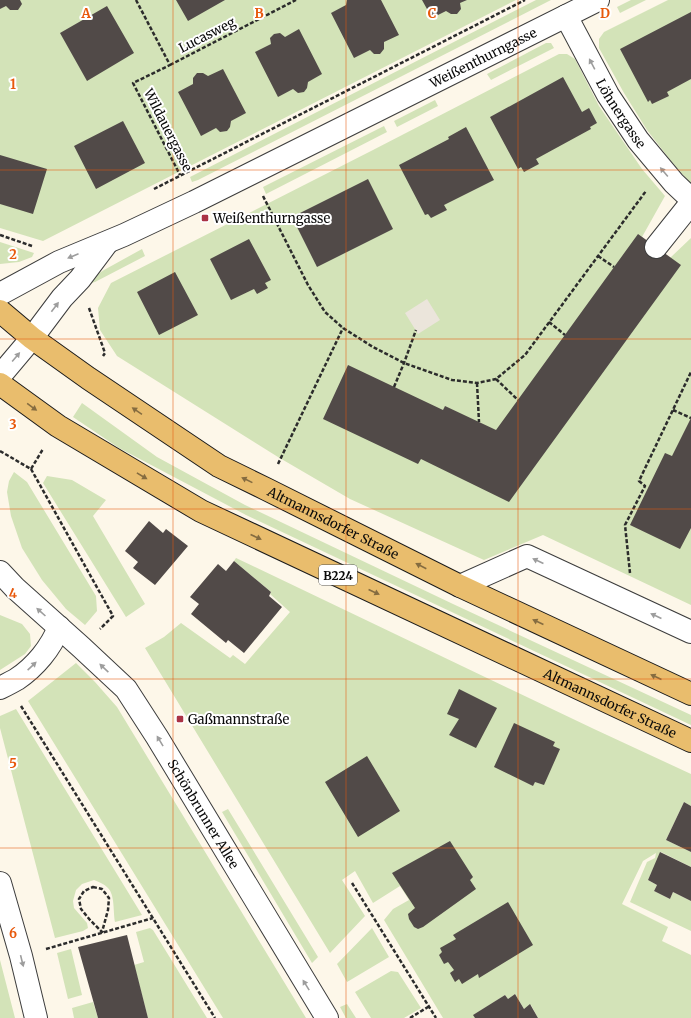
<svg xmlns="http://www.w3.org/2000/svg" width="691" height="1018" font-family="Merriweather,serif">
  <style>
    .green { fill: #d3e3b8 }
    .plaza { fill: #ebe5db }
    .building { fill: #514a48 }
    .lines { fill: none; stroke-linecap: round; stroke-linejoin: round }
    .minor-casing { stroke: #3d3d3d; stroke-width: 24 }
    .major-casing { stroke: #1b1b1b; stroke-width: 24 }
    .path { stroke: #2c2c2c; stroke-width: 2.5; stroke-dasharray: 4 2; stroke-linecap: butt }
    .minor { stroke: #fff; stroke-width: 22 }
    .major { stroke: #e9bd6d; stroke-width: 22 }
    .oneway { fill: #9d9d9d }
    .oneway2 { fill: #856c40 }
    .grid { fill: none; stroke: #e8590c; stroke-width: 1; stroke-opacity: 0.55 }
    .poi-dot { fill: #aa3245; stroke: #fff; stroke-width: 1.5 }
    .labels { text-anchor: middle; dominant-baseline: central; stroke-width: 4; stroke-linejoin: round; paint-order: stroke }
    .shield { fill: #fff; stroke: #545454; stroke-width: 1 }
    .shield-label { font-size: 12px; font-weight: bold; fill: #0a0a0a }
    .street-label { font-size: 13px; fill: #0a0a0a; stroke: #fff }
    .poi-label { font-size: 13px; fill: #0a0a0a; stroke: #fff; text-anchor: start }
    .grid-label { font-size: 13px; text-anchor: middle; font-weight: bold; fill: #e8590c; stroke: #fff; stroke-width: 4; stroke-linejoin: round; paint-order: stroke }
  </style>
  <rect width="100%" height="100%" fill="#fdf7e9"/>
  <path class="green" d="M0,0H516L43,241L0,228Z
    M536,0H551L198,180L192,182L190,177Z
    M631,0H646L620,13L617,7Z
    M668,0H691V184L671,161L647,130L624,93L599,48V39L604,32Z
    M546,43H551L554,48L491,80L487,74Z
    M559,54H567L575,59L599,106L642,169L665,196L642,237L670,258L691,238V605L543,535L484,560L350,499L278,457L117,356L100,330L98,308L111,283L373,150Z
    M435,100L438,106L397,127L394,121Z
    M384,126L387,132L266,194L263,187Z
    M0,242L34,253L32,257L19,262L0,264Z
    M142,249L145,256L95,282L91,283H88L98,274L104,270Z
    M82,403L157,457L245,505L453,604L691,715V725L246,515L119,448L73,417Z
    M14,472L27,482L96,596L97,611L85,625L66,609L42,580L22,548L11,516L7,492L9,481Z
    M47,476L72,480L106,500L93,516L145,604L126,617L43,483Z
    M236,558L594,729L691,774V806L684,802L666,840L691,852V867L661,852L648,880L657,885L654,891L670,899L673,892L691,901V931L630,902L647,862L655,858L656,853L643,861L622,904L668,927L662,941L691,955V1018H538L531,1005L524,1009L515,994L508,999L505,995L474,1015L475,1018H443L384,920L393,909L409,900L400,886L373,903L355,871L342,880L365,916L330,953L145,648L164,637L181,623L230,658L233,655L245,664L290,612L270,594L271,592L234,561Z
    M0,615L22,624L30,634L31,646L25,654L0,670Z
    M76,663L95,682L117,707L306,1018H223L28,701Z
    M16,709L142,915L115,922C113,912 115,895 108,888C104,884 99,882 94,880L82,884L76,890L73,901L74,908L87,923L88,928L83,931L55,938L0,728V716Z
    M228,809L318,957L312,963L222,812Z
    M150,928L153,930L207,1018H148L134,965L144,962L136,932Z
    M372,928L389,957L347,982L337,964Z
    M71,949L82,995L68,999L57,953Z
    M0,960L15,1018H0Z
    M391,971L398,972L421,1008L404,1018H371L355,992Z
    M93,1002L98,1018H74L72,1008Z
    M347,1004L356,1018H346L340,1007Z"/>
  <path class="plaza" d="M427,299L440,320L418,334L405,313Z"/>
  <path class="building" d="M0,0H20L22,4L18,10H10L6,6L0,9Z
    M176,0H225L188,21Z
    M347,0H381L399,35L384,42V49L380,54H374L370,50L354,58L331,13L346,5Z
    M422,0H467L460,3L461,9L457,14H451L446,11L432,18Z
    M107,6L134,53L87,81L60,33Z
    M691,12V79L667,92L669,96L652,104L650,100L648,102L620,49Z
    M299,29L322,74L308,82L307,88L304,92L298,93L293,89L278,97L255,52L271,44L270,38L274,34L280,33L285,37Z
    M223,69L246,113L231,121L230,127L227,131L220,132L216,128L201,136L178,92L193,84V78L197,73H203L208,76Z
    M563,77L582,112L589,108L597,123L590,127L591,129L536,159L539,164L524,172L521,167L518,169L490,117Z
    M123,121L145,163L96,189L74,146Z
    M466,127L494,180L444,205L447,210L431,218L428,214L425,215L399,165L449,139L448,137Z
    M0,155L47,169L33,214L0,204Z
    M368,179L393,229L317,267L292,217Z
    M638,234L681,265L509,502L421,459L418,464L323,419L348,365L443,410L445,406L496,430Z
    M249,239L271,280L265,283L268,288L257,294L254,289L231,300L210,259Z
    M175,272L198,315L159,335L137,292Z
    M691,418V528L680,549L630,525L665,453L672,456Z
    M149,521L163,533L166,529L188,546L155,585L133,568L138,562L125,551Z
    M234,561L271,592L269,596L282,607L244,653L228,640L226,643L191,614L199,604L190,597L218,564L226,571Z
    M459,689L497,708L476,748L449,735L459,719L447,714Z
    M514,723L555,742L553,746L560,749L544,785L535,782L533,786L494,767Z
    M367,756L400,811L358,837L325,782Z
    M684,802L691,806V852L666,840Z
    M450,841L473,877L470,880L476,889L423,927L418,929L414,927L409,919L408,914L415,908L392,873Z
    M660,852L691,867V901L673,892L670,899L654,891L657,885L648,880Z
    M508,902L533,945L479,978L478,974L462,984L459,979L455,982L450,973L454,970L448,962L444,964L439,955L442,952L440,948L456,939L453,935Z
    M127,935L148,1018H98L78,947Z
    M515,994L524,1009L530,1004L538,1018H475L473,1015L505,995L508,999Z"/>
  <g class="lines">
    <defs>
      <g id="minor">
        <path id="s1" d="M566,16L608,95L638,140L674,183L691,199"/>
        <path d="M656,247L691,203"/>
        <path id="s2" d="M0,294L59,262L124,235L194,202L598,0"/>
        <path d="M0,376L32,338L62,298L80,279L107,243"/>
        <path id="s3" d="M0,572L15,588L81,647L126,689L157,737L327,1018"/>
        <path d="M460,586L527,556L691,632"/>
        <path d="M0,688C6,685 12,682 17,679C35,667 51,648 59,627"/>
        <path d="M0,883L21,956L36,1018"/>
      </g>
      <g id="major">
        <path id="s4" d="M0,311L32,338L88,378L219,466L266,489L460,586L691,694"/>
        <path id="s5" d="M0,384L58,426L201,511L691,741"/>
      </g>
    </defs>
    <use href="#minor" class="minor-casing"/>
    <use href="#major" class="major-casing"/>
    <path class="path" d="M136,0L170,65L133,83L180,175
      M170,65L296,0
      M154,189L525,0
      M263,196L308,285L325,312L343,328L373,347L404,363L452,380L477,383L496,379L525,355L646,191
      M0,235L32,246
      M598,256L614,267
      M89,308L105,353L103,356
      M549,322L565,335
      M496,379L518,400
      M477,383L479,422
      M394,387L404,363L416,330
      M673,410L691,418
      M0,451L31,469L43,449
      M278,464L343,328
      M31,469L113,616L100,629
      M630,573L625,525L645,486L639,481L691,372
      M21,706L215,1018
      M352,883L436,1018
      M93,887L102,889L109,898L108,910L102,932L90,920L81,909L79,899L84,891Z
      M46,949L153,918
      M410,1018L428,1007"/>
    <use href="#minor" class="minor"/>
    <use href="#major" class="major"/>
  </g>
  <defs><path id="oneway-solid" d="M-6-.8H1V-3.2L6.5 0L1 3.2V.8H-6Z"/></defs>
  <g class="oneway">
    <use href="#oneway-solid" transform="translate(592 64) rotate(-118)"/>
    <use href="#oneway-solid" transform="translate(664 172) rotate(-130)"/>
    <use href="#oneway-solid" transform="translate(73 256) rotate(157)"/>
    <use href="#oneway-solid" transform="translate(55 307) rotate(-53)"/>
    <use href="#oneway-solid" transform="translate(16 357) rotate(-50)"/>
    <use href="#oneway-solid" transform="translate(538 561) rotate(-155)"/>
    <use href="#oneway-solid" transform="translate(41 612) rotate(-138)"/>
    <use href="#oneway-solid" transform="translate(656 616) rotate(-155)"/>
    <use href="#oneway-solid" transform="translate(32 666) rotate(-43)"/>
    <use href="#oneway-solid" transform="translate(104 668) rotate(-137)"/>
    <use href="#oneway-solid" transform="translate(160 741) rotate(-121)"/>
    <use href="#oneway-solid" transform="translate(22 961) rotate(76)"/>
    <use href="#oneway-solid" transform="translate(306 985) rotate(-122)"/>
  </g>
  <g class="oneway2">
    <use href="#oneway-solid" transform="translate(32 407) rotate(36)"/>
    <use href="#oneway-solid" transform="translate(137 411) rotate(-146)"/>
    <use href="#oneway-solid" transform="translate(142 476) rotate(31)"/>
    <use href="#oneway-solid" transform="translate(247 480) rotate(-154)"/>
    <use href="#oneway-solid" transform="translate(256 537) rotate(25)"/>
    <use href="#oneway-solid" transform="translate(421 566) rotate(-153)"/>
    <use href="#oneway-solid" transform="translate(374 592) rotate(25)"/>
    <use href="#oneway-solid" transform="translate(538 622) rotate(-155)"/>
    <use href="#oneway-solid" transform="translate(656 677) rotate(-155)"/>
  </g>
  <path class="grid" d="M173,0V1018M346,0V1018M518,0V1018M0,170H691M0,339H691M0,509H691M0,679H691M0,848H691"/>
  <g class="poi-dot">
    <rect x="201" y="214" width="8" height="8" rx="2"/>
    <rect x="176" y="715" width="8" height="8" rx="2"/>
  </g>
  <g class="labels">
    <rect class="shield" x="319" y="565" width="38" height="20" rx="3"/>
    <g class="shield-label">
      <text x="338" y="575">B224</text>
    </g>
    <g class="street-label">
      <text transform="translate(207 35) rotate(-27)">Lucasweg</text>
      <text stroke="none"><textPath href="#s2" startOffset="538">Weißenthurngasse</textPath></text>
      <text stroke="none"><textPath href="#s1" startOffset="112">Löhnergasse</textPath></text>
      <text transform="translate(168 130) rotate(63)">Wildauergasse</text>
      <text stroke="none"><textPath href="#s4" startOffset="396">Altmannsdorfer Straße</textPath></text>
      <text stroke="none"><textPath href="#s5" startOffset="690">Altmannsdorfer Straße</textPath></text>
      <text stroke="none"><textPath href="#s3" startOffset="319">Schönbrunner Allee</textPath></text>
    </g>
    <g class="poi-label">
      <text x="213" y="218">Weißenthurngasse</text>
      <text x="188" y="719">Gaßmannstraße</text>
    </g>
  </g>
  <g class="grid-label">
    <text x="86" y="18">A</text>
    <text x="259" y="18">B</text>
    <text x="432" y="18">C</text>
    <text x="605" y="18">D</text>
    <text x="13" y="89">1</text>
    <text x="13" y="259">2</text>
    <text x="13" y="429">3</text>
    <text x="13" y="598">4</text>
    <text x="13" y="768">5</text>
    <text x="13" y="938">6</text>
  </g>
</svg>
